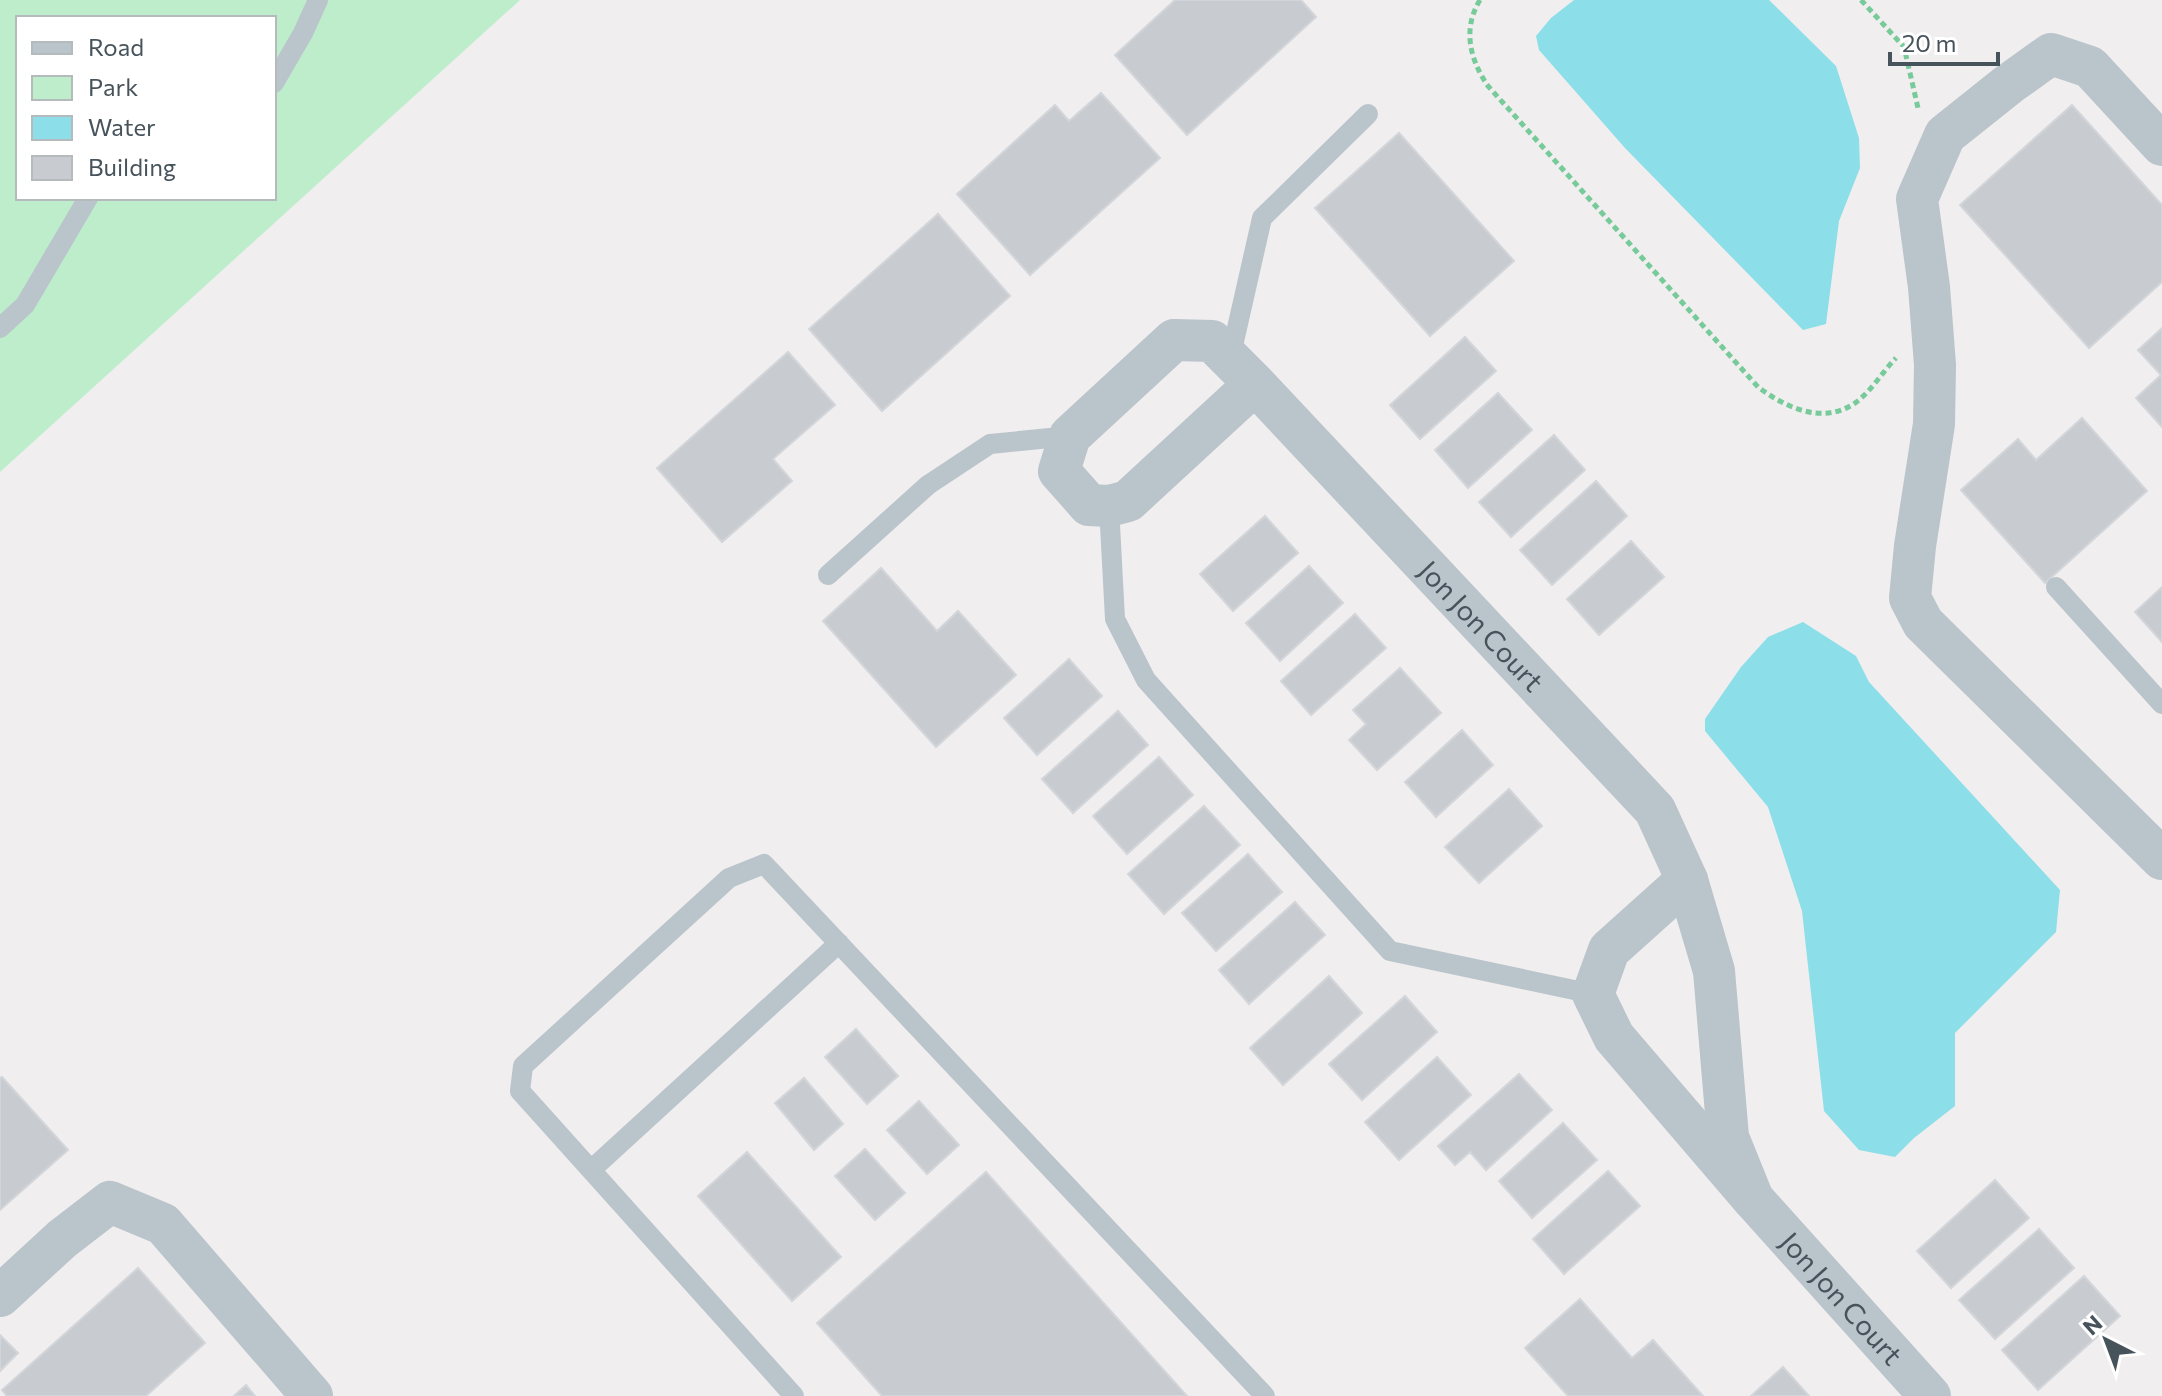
<svg xmlns="http://www.w3.org/2000/svg" width="2162" height="1396" font-family="Commissioner,sans-serif">
  <style>
    .green { fill: #bdedcb; fill-rule: evenodd }
    .water { fill: #8cdee9 }
    .building { fill: #c8ccd0; stroke: #d2d5d9; stroke-width: 2 }
    .lines { fill: none; stroke-linecap: round; stroke-linejoin: round }
    .path { stroke: #77ca99; stroke-width: 5; stroke-dasharray: 6 4; stroke-linecap: butt }
    .lane { stroke: #bac4cb; stroke-width: 20 }
    .street { stroke: #bac4cb; stroke-width: 42 }
    .labels { text-anchor: middle; dominant-baseline: central; stroke-width: 7; stroke-linejoin: round; paint-order: stroke }
    .street-label { font-size: 28px; fill: #47535b; stroke: #fff }
  </style>
  <rect width="100%" height="100%" fill="#f0eeee"/>
  <path class="green" d="M0,0H520L0,472ZM18,18H274V198H18Z"/>
  <path class="water" d="M1574,0H1769L1836,66L1859,138L1860,168L1839,221L1826,324L1803,330L1625,148L1539,50L1536,36L1551,18Z
    M1803,622L1856,656L1869,682L2060,890L2056,932L1955,1033V1106L1914,1138L1895,1157L1859,1150L1824,1111L1802,911L1768,807L1705,731V719L1741,667L1768,637Z"/>
  <path class="building" d="M1175,0H1301L1316,17L1187,135L1115,55Z
    M1101,93L1160,158L1030,275L957,194L1055,105L1069,121Z
    M2072,105L2162,205V282L2089,348L1960,205Z
    M1399,133L1514,261L1430,336L1315,208Z
    M938,214L1010,296L882,411L809,329Z
    M2162,328V427L2136,398L2161,375L2138,350Z
    M1465,337L1496,371L1420,439L1390,405Z
    M788,352L835,405L773,459L792,481L722,542L657,468Z
    M1498,393L1532,430L1468,488L1435,450Z
    M2082,418L2147,491L2045,583L1961,490L2018,439L2036,460Z
    M1554,435L1585,470L1511,537L1479,502Z
    M1596,481L1627,516L1552,585L1520,550Z
    M1265,516L1298,553L1233,611L1200,574Z
    M1631,541L1664,577L1599,635L1567,599Z
    M1309,566L1343,603L1280,661L1246,623Z
    M881,568L937,631L958,611L1016,675L936,747L823,621Z
    M2162,587V642L2135,612Z
    M1355,614L1386,648L1311,715L1281,681Z
    M1069,659L1102,696L1037,755L1004,718Z
    M1400,668L1441,713L1377,770L1349,740L1366,724L1353,710Z
    M1118,711L1148,745L1073,813L1042,779Z
    M1462,730L1493,765L1436,817L1405,782Z
    M1159,757L1193,795L1127,854L1093,816Z
    M1509,789L1542,826L1479,883L1445,847Z
    M1204,806L1240,845L1164,914L1128,874Z
    M1248,854L1282,892L1216,951L1182,913Z
    M1295,902L1325,935L1249,1004L1219,970Z
    M1329,976L1362,1013L1283,1085L1250,1048Z
    M1405,996L1437,1032L1362,1100L1329,1064Z
    M856,1029L898,1076L867,1104L825,1057Z
    M1437,1057L1471,1095L1399,1160L1365,1122Z
    M1519,1074L1552,1110L1486,1170L1470,1152L1455,1165L1438,1146Z
    M2,1077L68,1150L0,1210V1078Z
    M804,1078L843,1124L814,1150L775,1103Z
    M919,1101L959,1145L927,1174L887,1130Z
    M1563,1123L1597,1160L1532,1218L1499,1181Z
    M865,1149L905,1193L875,1220L835,1176Z
    M747,1152L841,1257L792,1301L698,1196Z
    M1608,1171L1640,1206L1564,1274L1533,1239Z
    M986,1172L1187,1396H882L817,1323Z
    M1995,1180L2029,1218L1951,1288L1917,1251Z
    M2039,1229L2074,1268L1995,1339L1959,1300Z
    M138,1268L205,1343L146,1396H7L2,1390Z
    M2084,1276L2120,1316L2038,1390L2002,1350Z
    M1580,1299L1632,1358L1653,1340L1703,1396H1568L1525,1348Z
    M0,1335L18,1353L0,1371Z
    M1783,1367L1809,1396H1751Z
    M246,1385L255,1396H234Z"/>
  <g class="lines">
    <path class="path" d="M1480,0C1462,29 1470,60 1488,86L1758,387C1785,407 1820,424 1852,405C1870,394 1882,372 1896,358
      M1861,0L1904,47L1918,108"/>
    <path class="lane" d="M274,83L303,33L318,0
      M0,328L25,305L88,198
      M1230,359L1262,218L1368,114
      M1109,506L1115,619L1146,680L1390,951L1593,994
      M828,575L928,485L990,444L1070,436
      M2056,587L2162,704
      M591,1170L839,943
      M794,1396L520,1091L523,1066L729,878L764,864L1265,1396"/>
    <g class="street">
      <path d="M2162,145L2090,67L2051,54L2009,84L1945,135L1917,199L1929,287L1935,365L1934,424L1915,546L1910,598L1923,623L2162,859"/>
      <path id="s1" d="M1255,384L1128,501L1109,506L1089,505L1059,471L1070,436L1174,340L1212,341L1255,384L1655,810L1687,880L1714,971L1728,1137L1753,1199"/>
      <path id="s2" d="M1687,880L1609,950L1593,994L1614,1037L1753,1199L1930,1396"/>
      <path d="M0,1296L62,1239L110,1202L163,1224L312,1396"/>
    </g>
  </g>
  <g class="labels">
    <g class="street-label">
      <text stroke="none"><textPath href="#s1" startOffset="866">Jon Jon Court</textPath></text>
      <text stroke="none"><textPath href="#s2" startOffset="546">Jon Jon Court</textPath></text>
    </g>
  </g>
  <rect x="16" y="16" width="260" height="184" fill="#ffffff" stroke="#b5babd" stroke-width="2"/>
  <rect x="32" y="42" width="40" height="12" fill="#bac4cb" stroke="#b5babd" stroke-width="2"/>
  <text x="88" y="56" font-size="24" fill="#47535b">Road</text>
  <rect x="32" y="76" width="40" height="24" fill="#bdedcb" stroke="#b5babd" stroke-width="2"/>
  <text x="88" y="96" font-size="24" fill="#47535b">Park</text>
  <rect x="32" y="116" width="40" height="24" fill="#8cdee9" stroke="#b5babd" stroke-width="2"/>
  <text x="88" y="136" font-size="24" fill="#47535b">Water</text>
  <rect x="32" y="156" width="40" height="24" fill="#c8ccd0" stroke="#b5babd" stroke-width="2"/>
  <text x="88" y="176" font-size="24" fill="#47535b">Building</text>
  <g transform="translate(2106 1340) rotate(318)" stroke="#ffffff" stroke-width="6" paint-order="stroke">
  <path d="M0-6L14 30L0 20L-14 30Z" fill="#47535b"/>
  <text y="-12" font-size="22" font-weight="bold" text-anchor="middle" fill="#47535b">N</text>
  </g>
  <path d="M1890 52v12h108v-12" fill="none" stroke="#47535b" stroke-width="4"/>
  <text x="1902" y="52" font-size="24" fill="#47535b" stroke="#ffffff" stroke-width="6" paint-order="stroke">20 m</text>
</svg>
